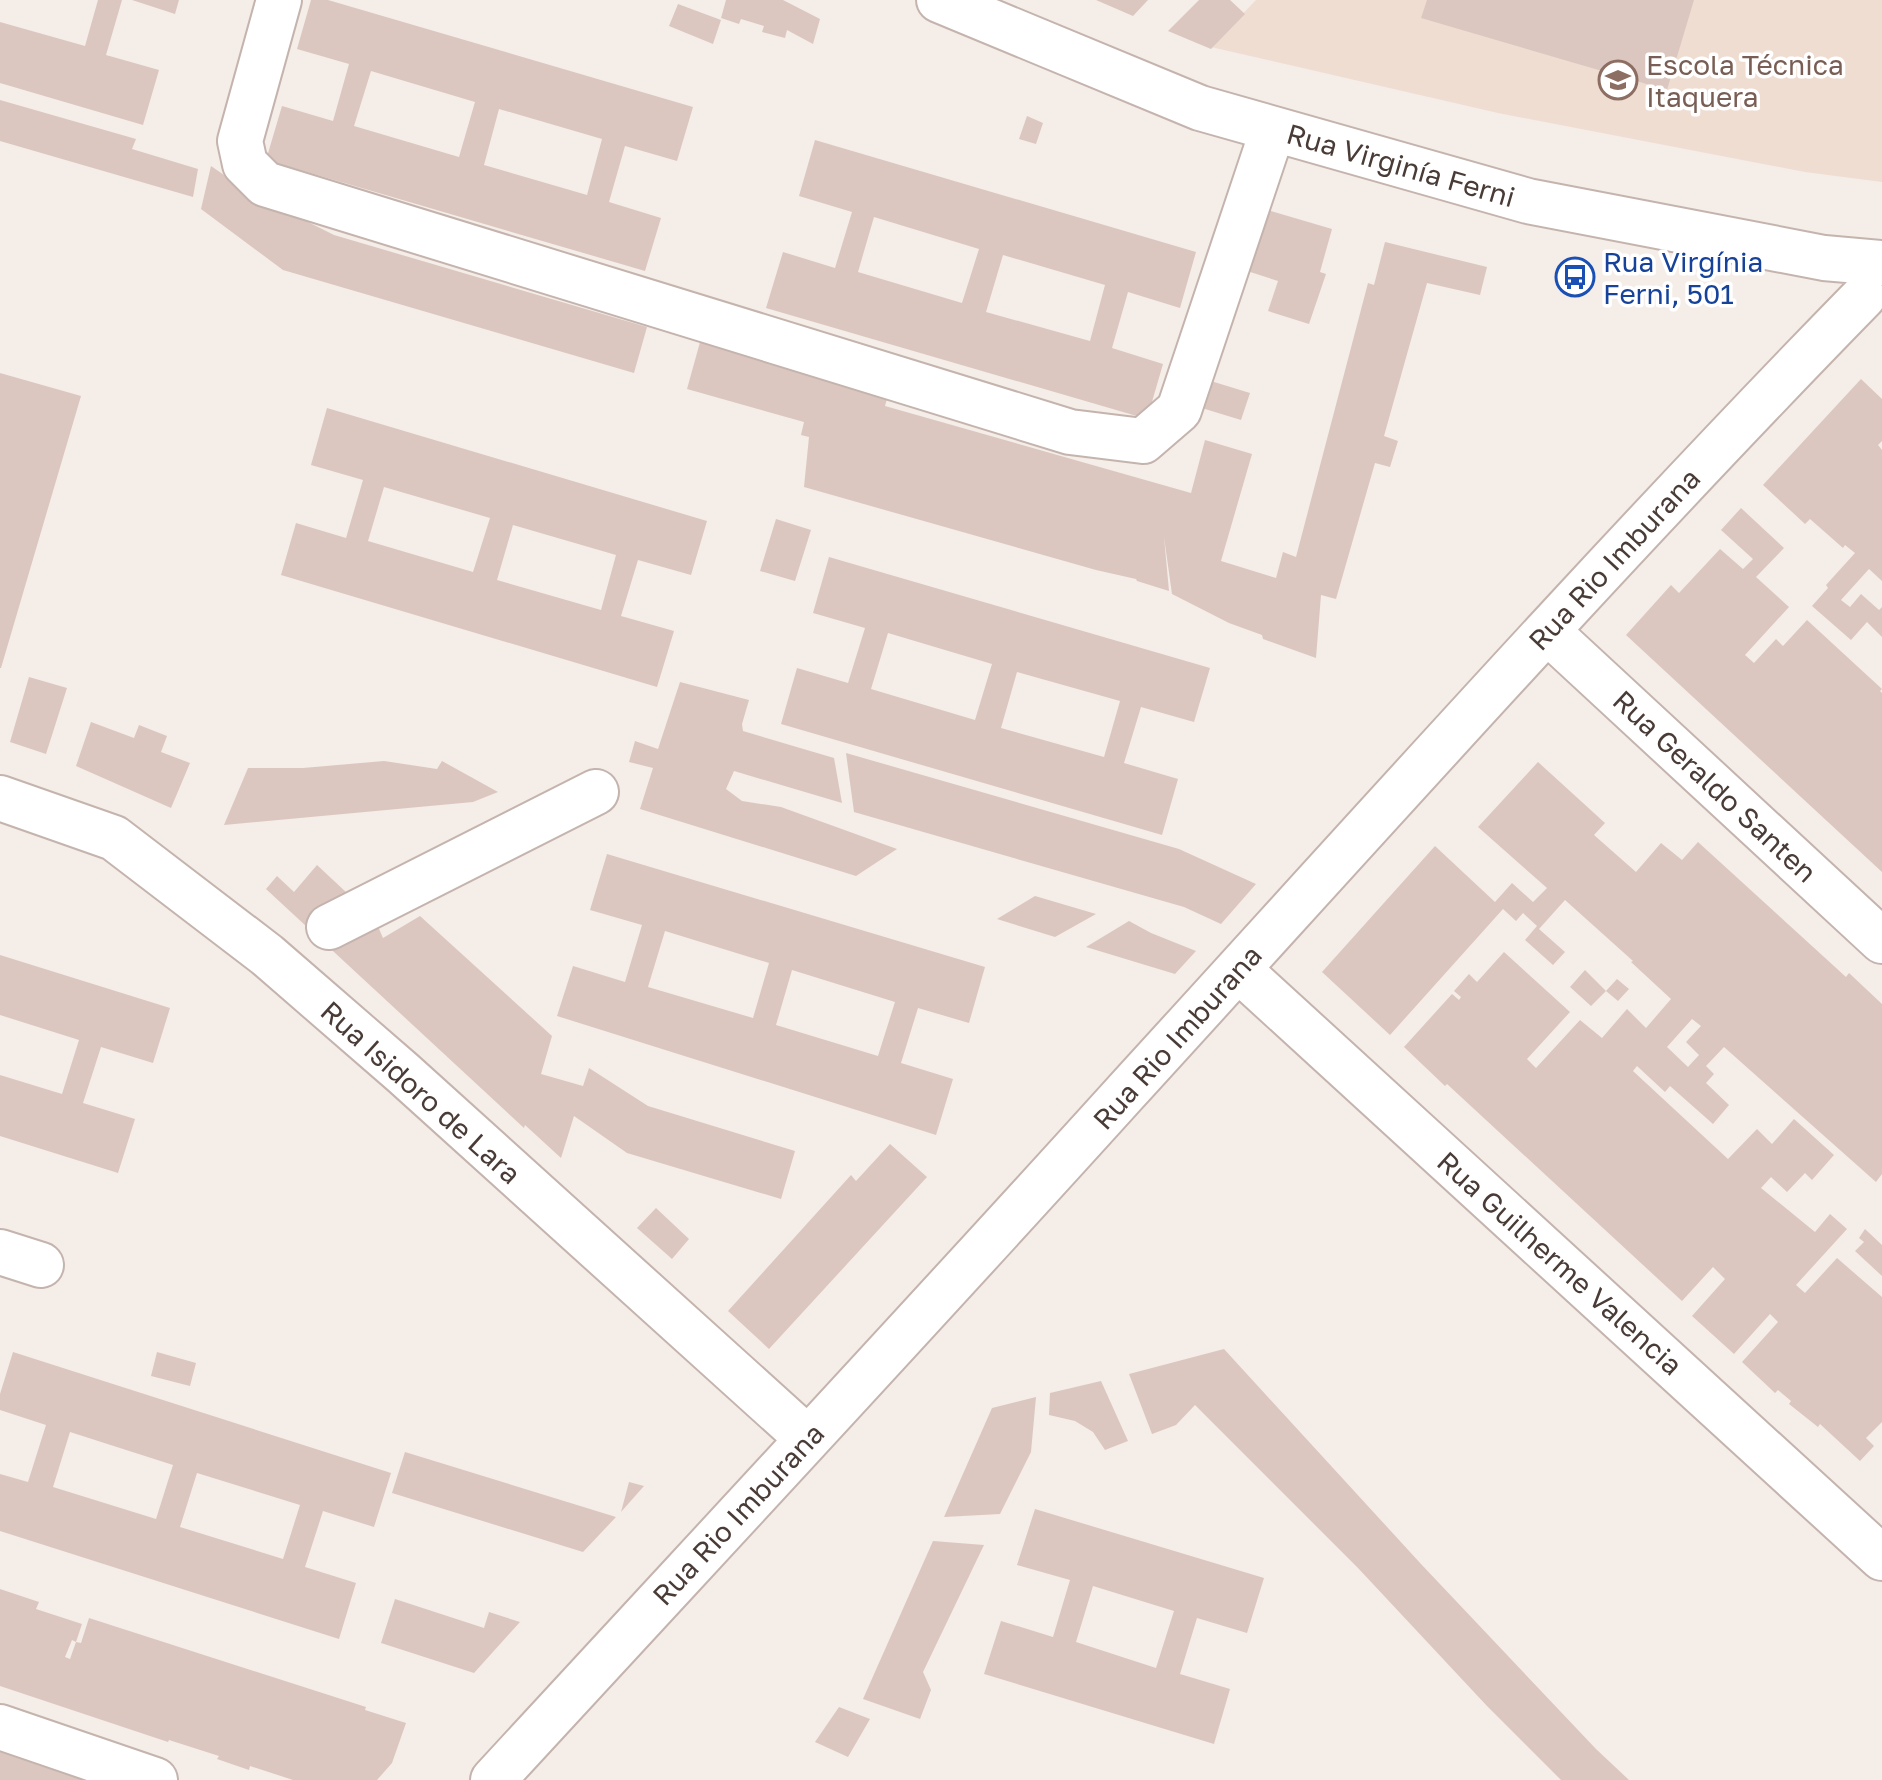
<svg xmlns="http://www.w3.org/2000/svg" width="1882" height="1780" font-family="'Golos Text',sans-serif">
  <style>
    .education { fill: #efddd2 }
    .building { fill: #dbc7c0; fill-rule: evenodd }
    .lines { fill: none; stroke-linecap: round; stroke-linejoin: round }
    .minor-casing { stroke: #c4b4ad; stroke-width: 48 }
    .minor { stroke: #fff; stroke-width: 44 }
    .labels { text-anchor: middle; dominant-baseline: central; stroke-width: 7; stroke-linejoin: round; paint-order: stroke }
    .education-label { font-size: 28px; fill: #785e54; stroke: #fff; text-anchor: start }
    .street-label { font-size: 28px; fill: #493b36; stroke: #fff }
    .transit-label { font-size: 28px; fill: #164399; stroke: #fff; text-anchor: start }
  </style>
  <rect width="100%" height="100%" fill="#f5ede8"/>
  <path class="education" d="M1256,0H1882V182L1805,172L1498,113L1211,47Z"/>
  <path class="building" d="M98,0H122L106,55L159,70L143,125L0,83V22L85,46Z
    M132,0H179L175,14Z
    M311,0H328L693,107L677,161L625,146L609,202L661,218L645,271L266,160L282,106L333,121L349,64L297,49ZM371,71L475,102L459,157L354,126ZM499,109L602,139L587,195L484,165Z
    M726,0H783L820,19L813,44L787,30L785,38L762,32L764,26L741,19L739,24L721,18Z
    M1096,0H1148L1133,16Z
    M1199,0H1230L1245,14L1211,49L1168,31Z
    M1427,0H1694L1667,90L1421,18Z
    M678,4L721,20L713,44L669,26Z
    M0,100L136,139L132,149L198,169L193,197L0,141Z
    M1027,116L1043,123L1036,144L1019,139Z
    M815,140L1196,252L1180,308L1128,292L1112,348L1163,364L1147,419L766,308L783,252L835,268L852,212L799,196ZM874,217L979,249L962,303L858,272ZM1003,255L1105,285L1090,341L986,312Z
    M211,166L250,193L334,235L647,327L634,373L283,270L201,209Z
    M1264,209L1332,229L1320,272L1326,274L1309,324L1268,311L1278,281L1244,270Z
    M1385,242L1487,267L1480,295L1427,283L1384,436L1398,441L1390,467L1375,463L1336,599L1321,595L1316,658L1263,639L1262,635L1229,623L1172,594L1164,537L1169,591L1137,581L1136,579L1096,570L804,487L809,437L801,435L804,422L687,389L702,335L890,388L885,406L1191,493L1205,440L1252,454L1221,561L1276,578L1283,552L1296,557L1368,283L1374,285Z
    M0,373L81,396L1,668H0Z
    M1201,378L1250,393L1241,420L1192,405Z
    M1861,379L1882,399V441L1878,445L1882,450V581L1869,569L1841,600L1850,607L1861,594L1879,610L1882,607V637L1867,622L1851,640L1812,606L1828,588L1826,585L1855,553L1845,545L1843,548L1810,519L1805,524L1763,485Z
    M327,408L707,521L691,575L638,560L621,616L674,631L657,687L281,575L296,523L346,538L363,480L311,465ZM384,487L490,518L473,572L368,541ZM513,525L616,555L601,610L497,580Z
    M1741,508L1784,548L1756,577L1789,607L1745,655L1754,663L1776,639L1783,646L1807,620L1882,689L1880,691L1882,693V872L1626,635L1671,585L1679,593L1720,549L1743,569L1753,559L1721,530Z
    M776,519L811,530L795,581L760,571Z
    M829,557L1210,668L1194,722L1141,707L1124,763L1178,779L1162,835L781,724L797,668L848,683L865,628L813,613ZM888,633L992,664L975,720L871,689ZM1017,672L1120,701L1104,757L1001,728Z
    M29,677L67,688L46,754L10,742Z
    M680,682L749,700L742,724L743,731L834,758L842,803L734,771L726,789L742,801L781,807L897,849L856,876L640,809L653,768L629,762L635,741L658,749Z
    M91,722L134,738L139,725L167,736L161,752L190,763L171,808L76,766Z
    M846,753L1179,849L1256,884L1221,924L1184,907L854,812Z
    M384,761L437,769L442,761L498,792L473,802L224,825L248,768H303Z
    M1538,762L1605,823L1594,835L1636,872L1661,843L1682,860L1698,842L1846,977L1849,973L1882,1004V1174L1876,1182L1724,1047L1706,1066L1714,1074L1706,1083L1729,1105L1713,1124L1670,1086L1665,1092L1637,1066L1633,1071L1728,1159L1757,1129L1772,1144L1794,1119L1834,1155L1812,1180L1805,1173L1787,1192L1771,1177L1761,1188L1815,1232L1830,1214L1847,1229L1796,1285L1805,1293L1837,1258L1882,1297V1422L1866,1438L1874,1446L1860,1461L1820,1424L1818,1427L1789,1404L1791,1401L1778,1390L1775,1393L1742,1362L1778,1322L1770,1314L1734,1354L1692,1316L1725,1279L1713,1267L1682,1301L1447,1084L1445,1086L1404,1047L1452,994L1459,1000L1461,997L1454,991L1469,974L1477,982L1504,952L1570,1012L1527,1059L1536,1068L1580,1020L1602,1038L1627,1009L1646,1028L1671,999L1631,962L1633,961L1565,900L1539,929L1565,952L1553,965L1525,940L1537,926L1523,913L1516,921L1503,909L1390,1035L1322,972L1435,846L1495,902L1512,883L1533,902L1547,888L1478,827ZM1692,1019L1701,1026L1686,1042L1699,1055L1688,1067L1667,1047Z
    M607,854L985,967L969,1023L918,1008L901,1063L953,1079L936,1135L557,1016L573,966L625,982L642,925L590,910ZM665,931L769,963L753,1018L648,987ZM792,970L895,1002L878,1056L776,1025Z
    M317,865L347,893L320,921L373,915L383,938L420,916L552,1036L541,1074L583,1086L589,1068L648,1106L795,1151L781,1199L627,1153L574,1116L561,1158L525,1125L524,1128L266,889L277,876L294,892Z
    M1035,896L1096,914L1055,937L997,919Z
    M1129,921L1151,933L1196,951L1175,974L1086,947Z
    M0,955L170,1008L153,1063L101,1047L83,1103L135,1119L118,1173L0,1136V1075L62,1094L79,1040L0,1015Z
    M1585,970L1606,991L1591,1006L1570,987Z
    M1617,979L1629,989L1618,1001L1606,991Z
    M890,1144L927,1177L769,1349L728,1311L851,1175L856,1181Z
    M656,1208L689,1239L672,1259L637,1228Z
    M1865,1229L1882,1245V1276L1855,1251L1864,1242L1859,1238Z
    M1224,1349L1421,1564L1596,1749L1629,1780H1561L1487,1706L1358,1568L1195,1405L1176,1425L1152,1434L1129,1374Z
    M13,1352L391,1473L374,1527L323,1511L305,1567L356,1583L339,1639L0,1531V1474L28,1482L46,1425L0,1410V1394ZM70,1432L173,1465L156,1519L53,1487ZM197,1473L300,1505L283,1559L180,1527Z
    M157,1352L196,1363L190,1386L151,1376Z
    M1101,1381L1128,1441L1105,1450L1093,1432L1075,1421L1049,1415L1050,1393Z
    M1036,1397L1031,1452L1000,1514L944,1517L992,1408Z
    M405,1452L616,1517L583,1552L392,1493Z
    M629,1482L644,1486L621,1512Z
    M1035,1509L1264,1578L1247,1633L1197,1618L1180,1674L1230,1689L1214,1744L984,1674L1001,1621L1053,1637L1070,1580L1017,1565ZM1093,1586L1174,1611L1156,1668L1076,1642Z
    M933,1541L984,1545L923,1672L931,1690L920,1719L863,1699Z
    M0,1589L39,1602L36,1609L82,1624L76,1642L72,1640L65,1657L70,1659L76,1642L81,1643L89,1618L366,1707L365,1710L406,1723L392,1763L377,1780H293L250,1766L249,1770L217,1759L219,1756L169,1740L168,1742L0,1686Z
    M395,1599L484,1628L489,1612L520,1622L474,1673L381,1643Z
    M839,1707L870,1719L848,1757L815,1742Z
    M0,1745L109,1780H0Z"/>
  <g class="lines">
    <defs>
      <path id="minor" d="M279,0L240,141L245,164L265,184L1070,432L1143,441L1179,410L1273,129
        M939,0L1200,108L1528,201L1824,258L1882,263
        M1547,631L1882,941
        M0,798L114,838L267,955L403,1073L808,1439
        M329,927L596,792
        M1238,969L1882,1558
        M0,1252L41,1265
        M0,1727L155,1780
        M493,1780C704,1551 916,1324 1125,1093C1369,826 1610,556 1863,297"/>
    </defs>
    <use href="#minor" class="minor-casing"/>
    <use href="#minor" class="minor"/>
  </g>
  <defs>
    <symbol id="university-ring" viewBox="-11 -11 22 22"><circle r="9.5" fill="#fff" stroke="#8d6e63" stroke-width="1.5"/><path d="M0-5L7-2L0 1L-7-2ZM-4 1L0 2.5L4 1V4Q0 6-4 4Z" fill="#8d6e63"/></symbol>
    <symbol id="bus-ring" viewBox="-11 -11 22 22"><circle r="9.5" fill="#fff" stroke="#1a4fb4" stroke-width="1.5"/><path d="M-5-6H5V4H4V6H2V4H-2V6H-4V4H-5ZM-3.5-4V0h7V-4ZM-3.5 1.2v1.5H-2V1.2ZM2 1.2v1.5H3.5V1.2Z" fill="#1a4fb4"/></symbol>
  </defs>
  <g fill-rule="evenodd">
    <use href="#university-ring" x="1596" y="58" width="44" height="44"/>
    <use href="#bus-ring" x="1553" y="255" width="44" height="44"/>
  </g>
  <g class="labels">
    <g class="education-label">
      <text x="1646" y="64">Escola Técnica<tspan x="1646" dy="32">Itaquera</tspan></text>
    </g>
    <g class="street-label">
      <text transform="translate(1401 165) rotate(16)">Rua Virginía Ferni</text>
      <text transform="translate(1614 559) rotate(-47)">Rua Rio Imburana</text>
      <text transform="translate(1715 786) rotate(43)">Rua Geraldo Santen</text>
      <text transform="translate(1177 1037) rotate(-48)">Rua Rio Imburana</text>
      <text transform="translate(421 1092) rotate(42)">Rua Isidoro de Lara</text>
      <text transform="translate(1560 1263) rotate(42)">Rua Guilherme Valencia</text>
      <text transform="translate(738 1514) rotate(-47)">Rua Rio Imburana</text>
    </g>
    <g class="transit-label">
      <text x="1603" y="261">Rua Virgínia<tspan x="1603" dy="32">Ferni, 501</tspan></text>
    </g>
  </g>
</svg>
